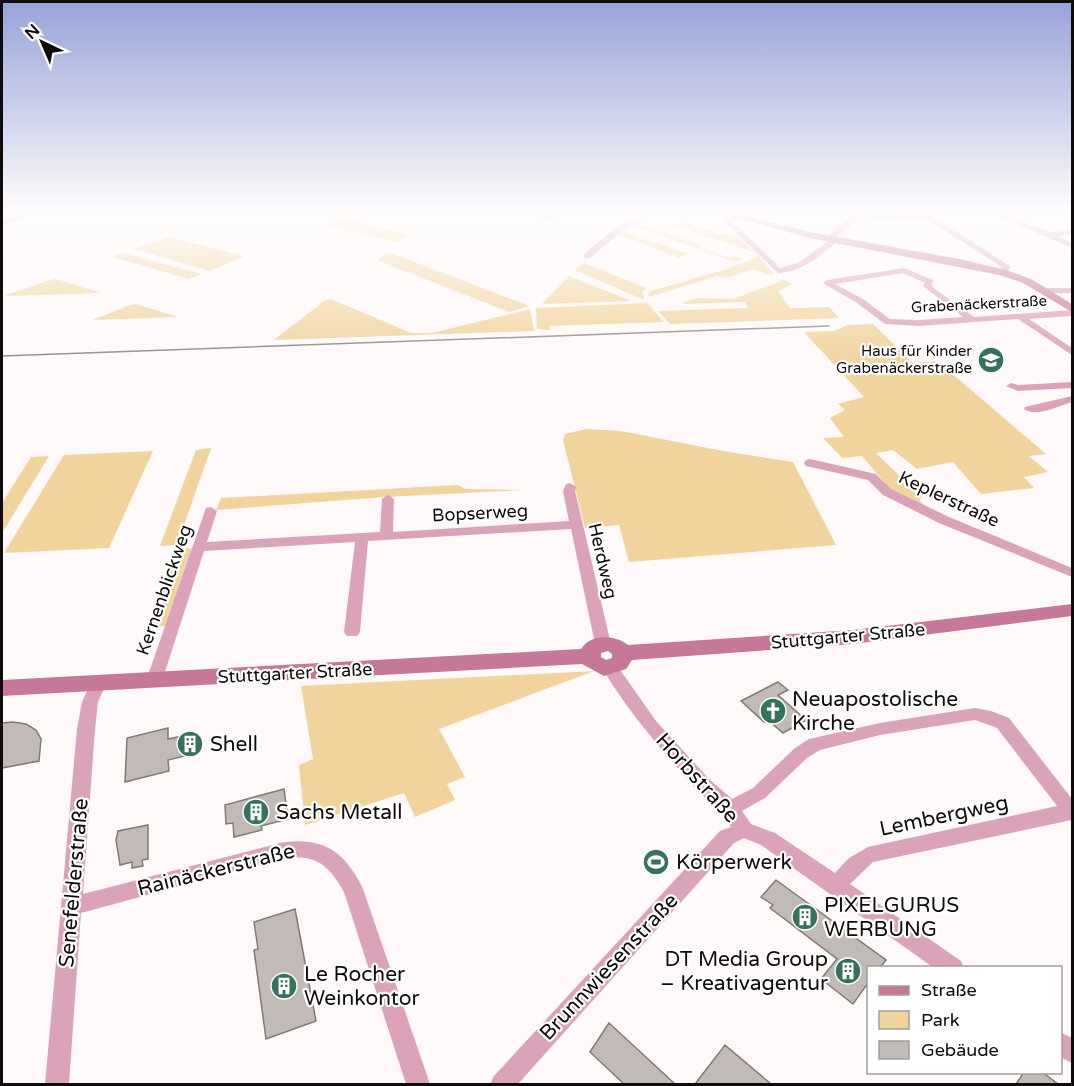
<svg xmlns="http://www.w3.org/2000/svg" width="1074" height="1086" font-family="'Varela Round',sans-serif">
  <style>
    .green { fill: #f1d39d }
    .building { fill: #c2bab6; stroke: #817a76; stroke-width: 1.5 }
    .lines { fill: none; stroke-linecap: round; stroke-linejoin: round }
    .street { fill: #daa3b9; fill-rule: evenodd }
    .secondary { fill: #c67899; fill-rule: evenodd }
    .tram { stroke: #8d8988; stroke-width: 1.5 }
    .labels { text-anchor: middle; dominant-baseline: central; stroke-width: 4.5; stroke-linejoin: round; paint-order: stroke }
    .far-street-label { font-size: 15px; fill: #0e0b0a; stroke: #fff }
    .far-poi-label { font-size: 15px; fill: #0e0b0a; stroke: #fff; text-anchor: end }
    .street-label { font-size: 18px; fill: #0e0b0a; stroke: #fff }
    .near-poi-label { font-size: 21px; fill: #0e0b0a; stroke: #fff; text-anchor: start }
    .near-street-label { font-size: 21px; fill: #0e0b0a; stroke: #fff }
  </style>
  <rect width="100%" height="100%" fill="#fff9f9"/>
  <path class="green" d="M344,218L408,235L398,243L326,225Z
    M683,222L718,234L736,235L756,253L673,225Z
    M635,223L702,245L698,247L730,258L735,257L743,259L736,262L631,225Z
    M621,230L689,254L679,258L616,234Z
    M170,237L244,256L210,271L134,249Z
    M388,252L530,306L509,312L377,260Z
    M124,253L201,274L189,279L112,257Z
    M759,256L774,275C766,276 762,271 755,270C741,269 733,282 717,276L649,297L648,294L651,291L727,269Z
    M584,263L647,288L642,291L644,300L575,270Z
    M569,276L631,301L542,304Z
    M55,279L102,293L4,296L50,280Z
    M784,280L793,284L778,291L790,308L829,307L839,318L670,324L658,311L748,308L745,302L685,304L683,302L698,298L733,299Z
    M331,299L411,333H432L530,309L534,331L274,340L324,301Z
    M647,303L664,322L549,326L550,330L537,329L536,308Z
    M136,304L178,317L93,320L130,305Z
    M873,324L913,363L937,361L1046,454L1029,456L1048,472L1024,477L1034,488L981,494L953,462L917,469L893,450L876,453L922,498L919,499L924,506L890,489L862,456L842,458L823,438L844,437L830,418L845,410L838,404L864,397L804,332L834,331L848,325Z
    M586,429L621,431L723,451L793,462L836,545L629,562L619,525L585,528L563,440L565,434Z
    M211,448L177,545L160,546L196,450Z
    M153,451L109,548L4,553L64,455Z
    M49,456L2,533V503L31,457Z
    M458,485L465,489L525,490L384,497L216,510L221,498Z
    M194,548L167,626L148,627L177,549Z
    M594,671L439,729L465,777L447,784L455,800L415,817L404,793L305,825L299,765L313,759L301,686Z"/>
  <path class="building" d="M778,682L788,690L778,695L806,720L783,733L768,720L764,722L741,701Z
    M13,722L26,724L36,730L41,739L39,761L2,768V723Z
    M168,728V739L197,733V753L168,760L169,771L125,782L127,738Z
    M284,789L288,819L261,826L262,830L234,837L233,823L226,824L225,805Z
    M148,825V859L142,860L143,866L132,868V862L120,865L116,840L118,831Z
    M776,880L886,960L880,968H868V983L853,1004L821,979L837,959L770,908L773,905L761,897Z
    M295,909L316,1021L266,1039L254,950L258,949L254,922Z
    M609,1023L675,1084H624L590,1052Z
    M725,1045L771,1084H695Z
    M1024,1072H1042L1058,1084H1016Z"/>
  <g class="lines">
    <path class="street" d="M537,214H546L543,216L545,217L559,214L557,219L545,221L534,219Z
      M643,214H652L621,232L590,258H584V254L615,228Z
      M747,214H757L744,221L737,219Z
      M841,214L926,216L924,214H932L935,218L1011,267L1005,274H999L998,272L1002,267L928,220L859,218L835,238L838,240L837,242C819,257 802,272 778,273L723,220L737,215V219L732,221L780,268L798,263L828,241L825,239L826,237L851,217Z
      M992,214H1002L1050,232L1072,230V234L1058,236L1072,243V248Z
      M904,268L933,280L932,286L935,289L974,317L1072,310V316L1029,319L1072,348V355L1018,319L919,326L885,324L857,303L823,283L827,280ZM903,273L925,283L923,286L963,317L919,320L890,319L863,299L835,284Z
      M1045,288H1072V293H1042V289Z
      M1072,382V388L1018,391L1006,386L1011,383L1018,385Z
      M1072,396V402C1059,406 1035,418 1024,409L1025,407Z
      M810,459L876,474L891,489L949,517L1072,568V577L939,523L883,495L868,480L806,466L804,463L806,460Z
      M570,483L576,487L575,491L611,644L608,648H598L595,644L571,529L368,541L360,632L357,636H347L344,632L355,542L204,551L162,681L160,685L154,687L148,685L146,681L206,508L211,507L217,511L207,542L380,532L382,499L388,495L394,499L393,532L569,521L563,491L566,484Z
      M610,662L616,664L656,721L709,779L732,799L753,788L795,748L809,739L880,723L975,708L991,711L1009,718L1072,799V820L873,862L850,884L961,961L964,968H934L761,845L744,838L734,843L518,1084H490L494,1076L720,831L731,827C720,809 704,798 690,782C658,746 627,710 602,668L604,664ZM975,720L997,728L1057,806L868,847L849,858L835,873L775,833L751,824L742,811L765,798L807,758L820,750L880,735Z
      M98,678L104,680L106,684L98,702L95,729L83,894L280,843C322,836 345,851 363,889L430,1084H406L344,892C327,862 314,854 280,859L81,913L69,1084H45L77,729L82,702L92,680Z
      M1060,1032L1072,1038V1063L1060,1057Z"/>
    <path class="secondary" d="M17,214H31L2,225V219Z
      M721,214H737L810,232L959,259L1006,270L1031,279L1072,304V312L1023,283L999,275L810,238Z
      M1072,604V616L853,644L632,660L626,669L604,676L582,664L2,696V680L581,649C590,634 615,634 628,645L853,630ZM608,651L612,654V658L606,660L601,657V653Z"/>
    <path class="tram" d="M2,356L829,326"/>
  </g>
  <linearGradient id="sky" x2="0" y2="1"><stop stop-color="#96a3d8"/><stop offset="0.58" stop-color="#fffcfc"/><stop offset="1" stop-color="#fffcfc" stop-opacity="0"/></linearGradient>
  <rect width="1074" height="366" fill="url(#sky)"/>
  <defs>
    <symbol id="school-disc" viewBox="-11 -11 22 22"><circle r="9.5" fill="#34725e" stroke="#fff"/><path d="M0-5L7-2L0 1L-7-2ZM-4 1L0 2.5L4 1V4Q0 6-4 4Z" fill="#fff"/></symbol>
    <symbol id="church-disc" viewBox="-11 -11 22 22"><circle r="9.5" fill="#34725e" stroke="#fff"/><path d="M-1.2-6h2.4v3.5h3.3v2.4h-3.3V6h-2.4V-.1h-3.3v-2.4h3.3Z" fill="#fff"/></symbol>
    <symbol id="building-disc" viewBox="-11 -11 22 22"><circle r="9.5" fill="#34725e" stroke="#fff"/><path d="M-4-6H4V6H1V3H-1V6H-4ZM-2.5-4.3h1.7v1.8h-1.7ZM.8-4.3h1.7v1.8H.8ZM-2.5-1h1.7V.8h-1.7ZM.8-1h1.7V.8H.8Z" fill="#fff"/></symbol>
    <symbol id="stadium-disc" viewBox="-11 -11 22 22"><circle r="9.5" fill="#34725e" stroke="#fff"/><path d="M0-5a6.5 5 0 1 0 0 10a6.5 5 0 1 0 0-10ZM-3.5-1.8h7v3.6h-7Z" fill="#fff"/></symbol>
  </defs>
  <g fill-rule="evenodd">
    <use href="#school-disc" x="976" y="345" width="30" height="30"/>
    <use href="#church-disc" x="758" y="696" width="30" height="30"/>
    <use href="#building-disc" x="175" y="729" width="30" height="30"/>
    <use href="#building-disc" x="241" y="797" width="30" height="30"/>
    <use href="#stadium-disc" x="641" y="847" width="30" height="30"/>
    <use href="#building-disc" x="790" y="902" width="30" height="30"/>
    <use href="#building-disc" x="833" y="956" width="30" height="30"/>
    <use href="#building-disc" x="269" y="971" width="30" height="30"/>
  </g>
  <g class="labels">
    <g class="far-street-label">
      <text transform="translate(979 304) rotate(-3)">Grabenäckerstraße</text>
    </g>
    <g class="far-poi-label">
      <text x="972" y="351">Haus für Kinder<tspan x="972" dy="17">Grabenäckerstraße</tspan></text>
    </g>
    <g class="street-label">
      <text transform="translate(949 499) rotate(25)">Keplerstraße</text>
      <text transform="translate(480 513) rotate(-3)">Bopserweg</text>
      <text transform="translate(603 561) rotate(77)">Herdweg</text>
      <text transform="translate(164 590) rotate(-71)">Kernenblickweg</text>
      <text transform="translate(848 636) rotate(-5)">Stuttgarter Straße</text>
      <text transform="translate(295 673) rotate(-3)">Stuttgarter Straße</text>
    </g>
    <g class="near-poi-label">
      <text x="792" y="699">Neuapostolische<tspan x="792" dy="24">Kirche</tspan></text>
      <text x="210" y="744">Shell</text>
      <text x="276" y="812">Sachs Metall</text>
      <text x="676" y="862">Körperwerk</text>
      <text x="824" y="905">PIXELGURUS<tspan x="824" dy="24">WERBUNG</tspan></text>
      <text x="828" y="959" text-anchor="end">DT Media Group<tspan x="828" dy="24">– Kreativagentur</tspan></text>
      <text x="304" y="974">Le Rocher<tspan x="304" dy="24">Weinkontor</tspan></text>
    </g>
    <g class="near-street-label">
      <text transform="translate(697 778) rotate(48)">Horbstraße</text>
      <text transform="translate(944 816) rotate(-12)">Lembergweg</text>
      <text transform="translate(216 870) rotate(-14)">Rainäckerstraße</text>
      <text transform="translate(74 883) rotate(-85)">Senefelderstraße</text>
      <text transform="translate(609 967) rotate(-47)">Brunnwiesenstraße</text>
    </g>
  </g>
  <rect width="1074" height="1086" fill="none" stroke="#0e0b0a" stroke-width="6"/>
  <rect x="867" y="966" width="195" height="108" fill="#ffffff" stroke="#9f9d9d" stroke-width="1.5"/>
  <rect x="879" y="986" width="30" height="9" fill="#c67899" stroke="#9f9d9d" stroke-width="1.5"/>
  <text x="921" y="996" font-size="18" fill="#0e0b0a">Straße</text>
  <rect x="879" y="1011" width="30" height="18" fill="#f1d39d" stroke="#9f9d9d" stroke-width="1.5"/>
  <text x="921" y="1026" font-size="18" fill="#0e0b0a">Park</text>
  <rect x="879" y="1041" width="30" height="18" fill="#c2bab6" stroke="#9f9d9d" stroke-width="1.5"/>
  <text x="921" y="1056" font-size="18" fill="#0e0b0a">Gebäude</text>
  <g transform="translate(42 42) rotate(316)" stroke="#ffffff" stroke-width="4.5" paint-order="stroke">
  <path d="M0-4.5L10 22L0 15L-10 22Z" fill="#0e0b0a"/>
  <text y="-9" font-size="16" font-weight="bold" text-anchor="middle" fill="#0e0b0a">N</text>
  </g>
</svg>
